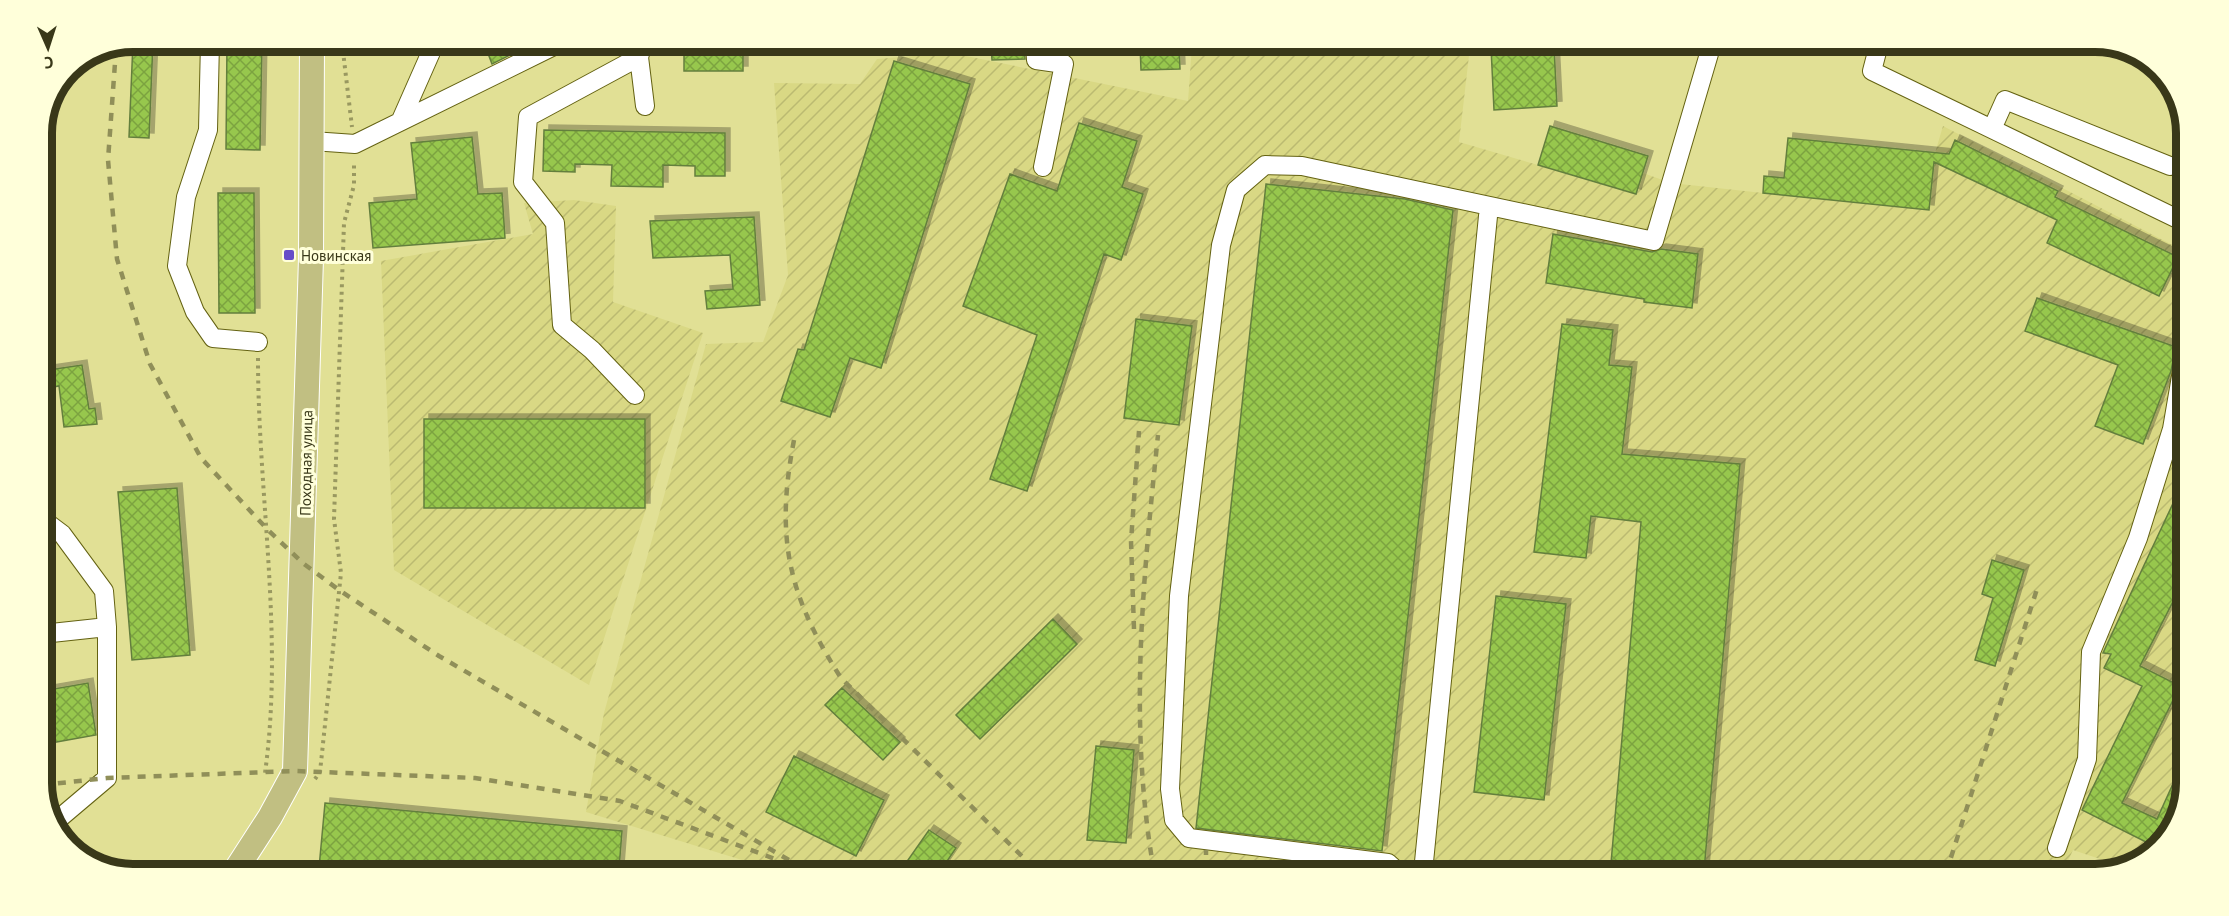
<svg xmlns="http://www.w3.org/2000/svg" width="2229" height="916" font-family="'PT Sans',sans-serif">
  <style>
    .industrial { fill: url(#industrial-furrows) }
    .building { fill: url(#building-cross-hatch); stroke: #647f3e; stroke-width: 1.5; filter: url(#shadow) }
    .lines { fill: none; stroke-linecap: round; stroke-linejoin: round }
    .minor-casing { stroke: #646212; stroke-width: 20 }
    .major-casing { stroke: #fff; stroke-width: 26 }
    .path { stroke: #999860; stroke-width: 4; stroke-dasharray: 3 4.5; stroke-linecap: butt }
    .minor { stroke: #fff; stroke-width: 18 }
    .major { stroke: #c1bf82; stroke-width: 24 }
    .rail { stroke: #908f59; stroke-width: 4.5; stroke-dasharray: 8 8; stroke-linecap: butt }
    .poi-dot { fill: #674ec8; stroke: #ffffda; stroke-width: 2 }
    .labels { text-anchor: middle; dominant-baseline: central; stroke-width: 6; stroke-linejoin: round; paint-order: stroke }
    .poi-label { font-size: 15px; fill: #393819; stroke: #ffffda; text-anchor: start }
    .street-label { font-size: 15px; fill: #393819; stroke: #ffffda }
    .rim { fill: none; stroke: #393819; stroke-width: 8 }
  </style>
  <defs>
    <pattern id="industrial-furrows" width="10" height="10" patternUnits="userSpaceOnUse" patternTransform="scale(1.5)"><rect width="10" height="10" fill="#d9d884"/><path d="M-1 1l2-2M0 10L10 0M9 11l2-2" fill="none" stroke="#bbba71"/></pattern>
    <pattern id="building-cross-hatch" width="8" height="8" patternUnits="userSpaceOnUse" patternTransform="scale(1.5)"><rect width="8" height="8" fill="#97c74d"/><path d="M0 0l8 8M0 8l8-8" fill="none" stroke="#7ca33f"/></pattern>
    <filter id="shadow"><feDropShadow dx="5" dy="-5" stdDeviation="0" flood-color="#0004"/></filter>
  </defs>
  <rect width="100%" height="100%" fill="#e1e095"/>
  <path class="industrial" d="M1192,46L1470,47L1459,142L1538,165L1550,126L1648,156L1643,173L1671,183L1763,193L1929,210L1935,153L1943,126L2186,252L2180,817L2147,858L2121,866L2073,850L2062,874L771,869L586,812L604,713L706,344L763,342L788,275L774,83L860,84L877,59L951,53L1188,101Z
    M574,200L616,206L613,302L703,333L589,685L394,570L381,261L533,234L524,203Z"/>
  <path class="building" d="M133,42H153L149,138L129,137Z
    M227,42H262L260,150L226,149Z
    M484,43H534L492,64Z
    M684,44H743V71H684Z
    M991,45H1024L1025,59L992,60Z
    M1140,45L1179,46L1180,69L1141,70Z
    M1491,47H1554L1557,106L1494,110Z
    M894,61L970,84L881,368L850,358L830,417L781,401L798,349L804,350Z
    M1079,123L1137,141L1122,187L1143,194L1121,260L1104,254L1027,491L990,479L1037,335L963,306L1010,174L1057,191Z
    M1550,126L1648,156L1636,194L1538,165Z
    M544,130L725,133V176H695V166L663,165V187L611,186L612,165L575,164V172L543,171Z
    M472,137L478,194L502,193L505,238L373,248L369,203L417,199L411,143Z
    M1788,138L1949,154L1955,140L2058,191L2055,197L2178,257L2159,296L2047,243L2057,220L1934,162L1929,210L1763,193L1764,176L1784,178Z
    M1266,184L1405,199L1453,210L1382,851L1196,828Z
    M218,193H254L255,313H219Z
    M754,217L760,305L707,309L705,291L733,289L730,255L653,258L650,221Z
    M1553,234L1652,252L1661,249L1698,254L1692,308L1644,302V299L1546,283Z
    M2037,298L2176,347L2171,371L2143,444L2095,426L2118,365L2025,331Z
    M1136,319L1192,326L1179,425L1124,418Z
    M1562,324L1613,330L1609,365L1632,367L1622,454L1740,464L1704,871L1611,863L1641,522L1591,516L1586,558L1534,552Z
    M82,365L89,409L95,408L97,424L64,427L59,386L42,389V371Z
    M424,419H645V508H424Z
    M2183,482L2182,584L2140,666L2180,686L2122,803L2157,819L2181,766L2180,817L2156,847L2082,810L2142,686L2104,668L2111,654L2103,653Z
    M177,488L190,655L132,660L118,492Z
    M1992,560L2024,570L1995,666L1975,660L1993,598L1982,594Z
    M1496,596L1566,604L1544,800L1474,792Z
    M1053,619L1077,644L980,739L956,715Z
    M88,683L96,735L45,744L42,691Z
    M842,688L900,742L883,760L825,705Z
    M1096,746L1134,750L1126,843L1087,840Z
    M794,756L884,800L856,856L766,812Z
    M325,803L622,831L619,869L319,868Z
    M929,830L956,848L941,870H901Z"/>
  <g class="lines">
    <defs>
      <path id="minor" d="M210,42L208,130L186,197L177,266L195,312L213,338L258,342
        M643,44L639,57L645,106
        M1035,45L1036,60L1064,64L1043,167
        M1878,48L1872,71L2186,223
        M401,120L435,43
        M1992,129L2005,100L2170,166
        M312,141L355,144L560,43
        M635,395L592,350L562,325L555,223L523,182L528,117L639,57
        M42,519L62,534L104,591L107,627V778L55,822
        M42,634L107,627
        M2057,848L2087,759L2091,652L2138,538L2172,429L2185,353
        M1398,872L1388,863L1189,838L1174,820L1170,789L1179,596L1221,245L1236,190L1265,165L1302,166L1654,241L1711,47
        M1423,872L1489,206"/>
      <path id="major" d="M237,868L270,817L295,771L311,258L312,43"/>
    </defs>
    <use href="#minor" class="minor-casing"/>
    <use href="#major" class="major-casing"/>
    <path class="path" d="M342,43L352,127
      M258,358C258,495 284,636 265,773
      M315,779L320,772L341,573L334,519L344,223L354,185V161"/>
    <use href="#minor" class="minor"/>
    <use href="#major" class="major"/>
    <path class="rail" d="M116,49L108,160L117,259L150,364L201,458L268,530L304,564L339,590L439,656L806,870
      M794,440C775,538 788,595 841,678L1036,870
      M1134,629L1131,541L1139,431
      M42,785L107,778L295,771L475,778L620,801L775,859
      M1154,871C1128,726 1143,580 1158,435
      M1206,871V850
      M1279,871V865
      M1625,872L1626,864
      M1946,873L2037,589"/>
  </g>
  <rect class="poi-dot" x="283" y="249" width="12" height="12" rx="3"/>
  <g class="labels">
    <g class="poi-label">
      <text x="301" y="255">Новинская</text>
    </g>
    <g class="street-label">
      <text transform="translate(306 463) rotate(-89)">Походная улица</text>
    </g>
  </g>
  <path d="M0 0H2229V916H0ZM133 52H2095A81 81 0 0 1 2176 133V783A81 81 0 0 1 2095 864H133A81 81 0 0 1 52 783V133A81 81 0 0 1 133 52Z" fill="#ffffda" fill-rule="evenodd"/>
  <path class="rim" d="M133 52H2095A81 81 0 0 1 2176 133V783A81 81 0 0 1 2095 864H133A81 81 0 0 1 52 783V133A81 81 0 0 1 133 52Z"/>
  <g transform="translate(48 48) rotate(177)" stroke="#ffffda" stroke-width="4.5" paint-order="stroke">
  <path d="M0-4.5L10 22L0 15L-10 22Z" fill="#393819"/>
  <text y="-9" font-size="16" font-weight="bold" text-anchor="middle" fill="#393819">С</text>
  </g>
</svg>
